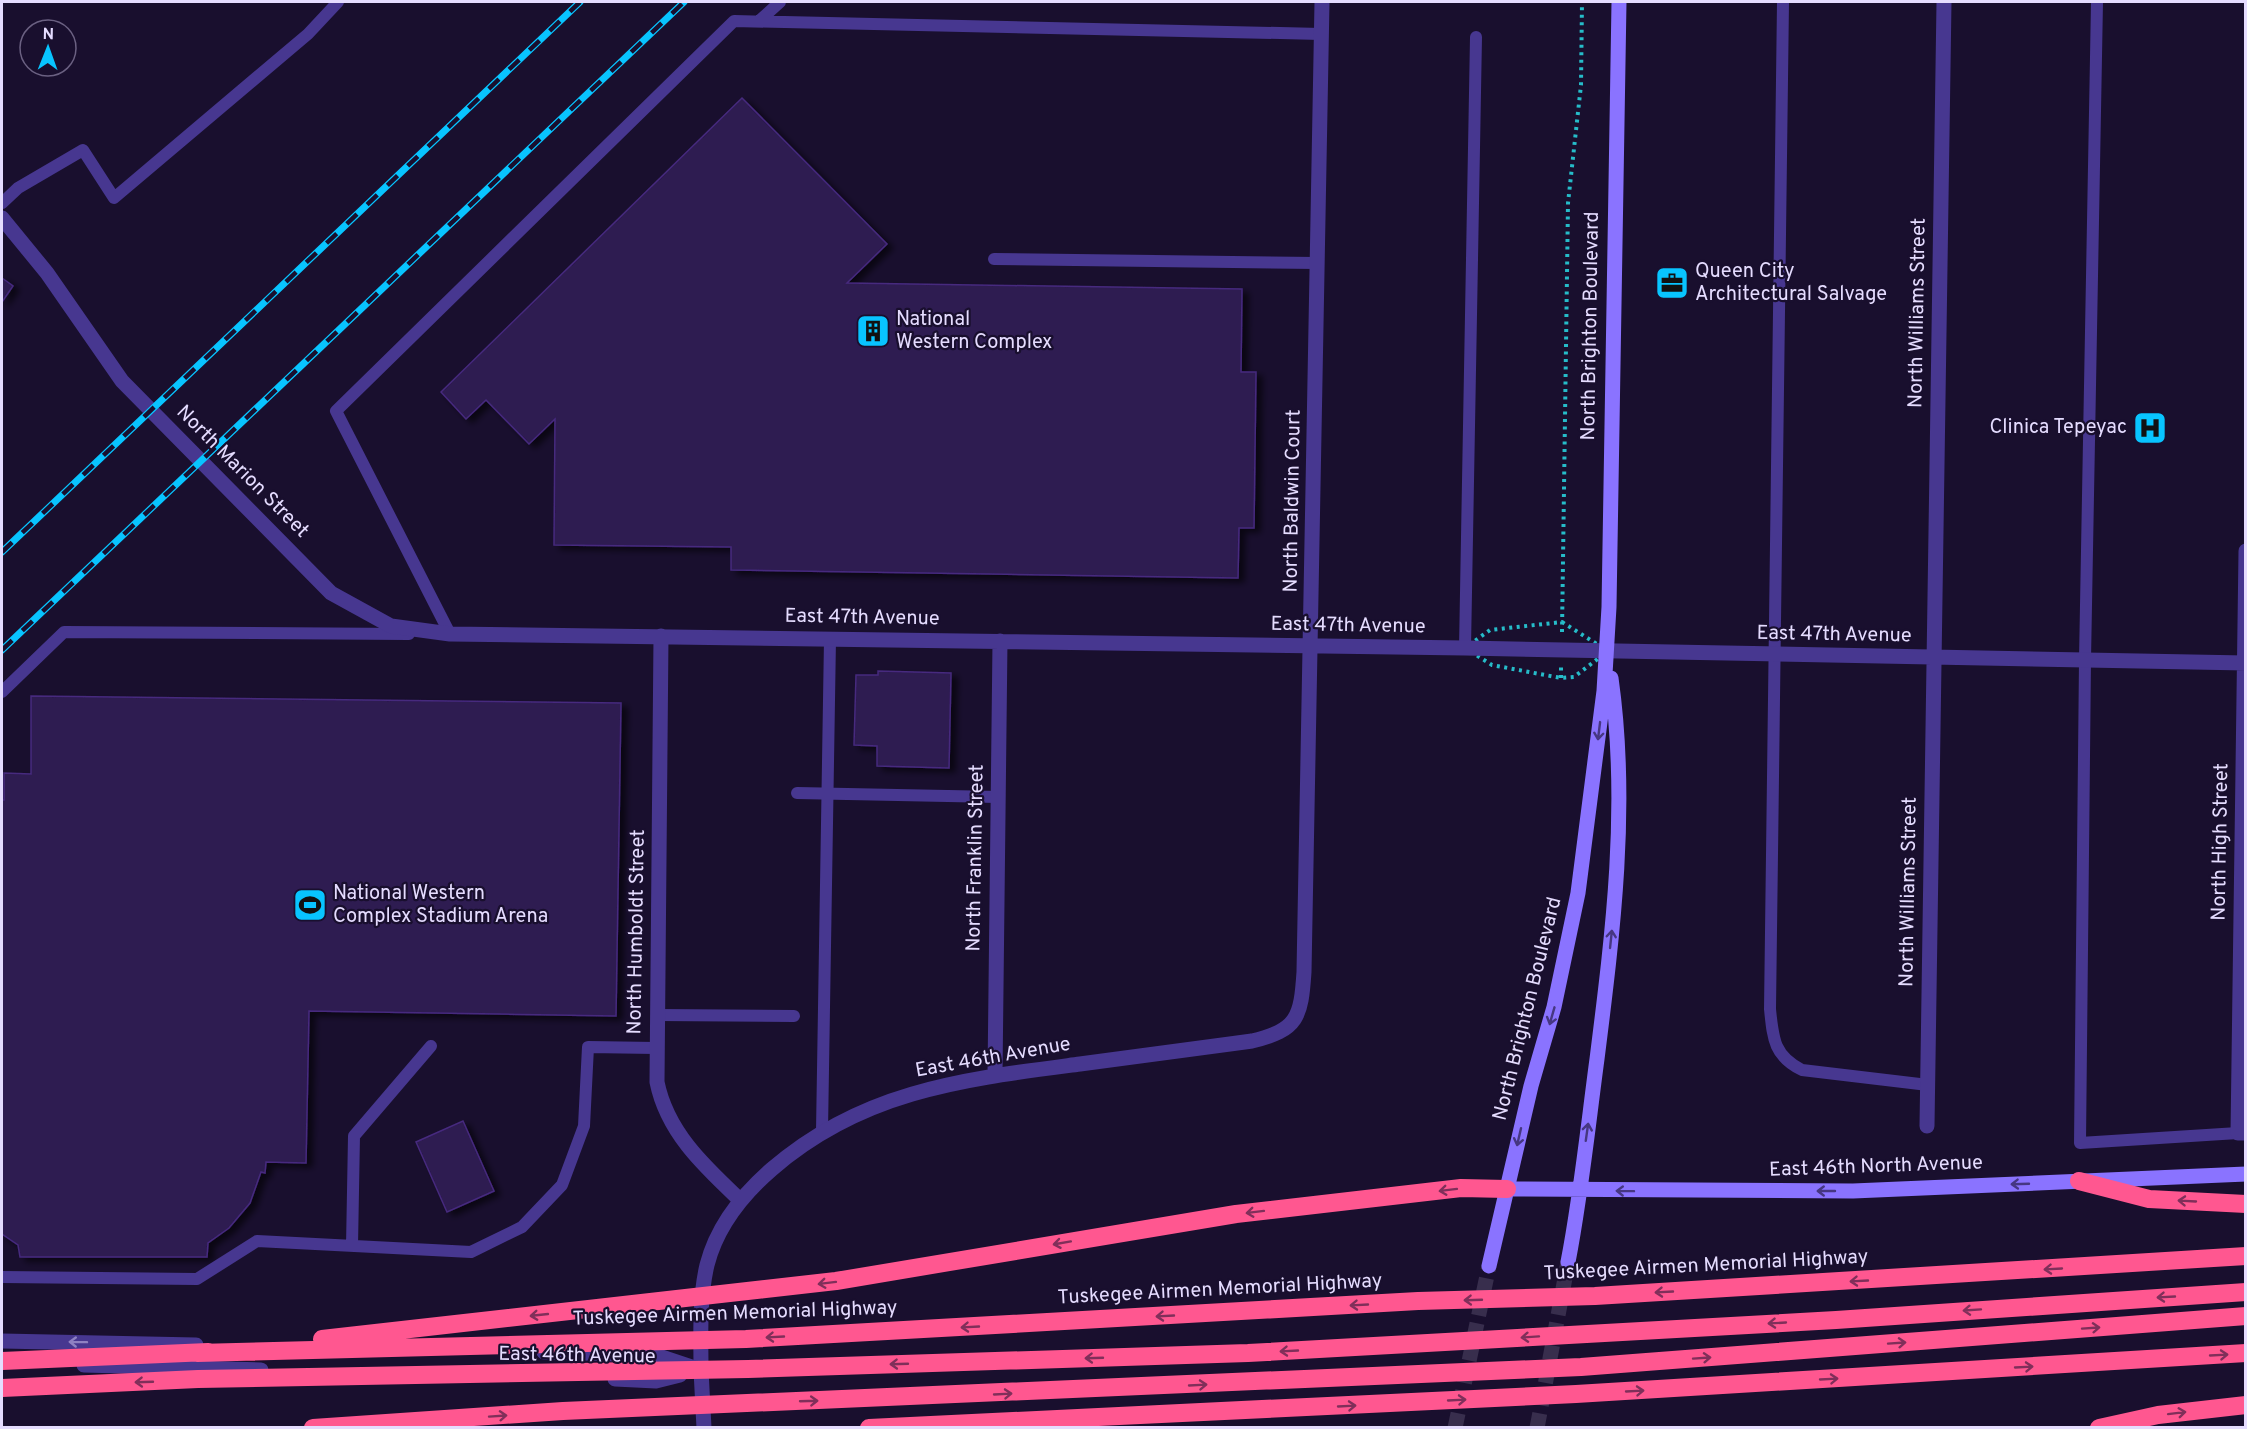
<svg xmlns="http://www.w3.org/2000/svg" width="2247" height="1429" font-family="Overpass,sans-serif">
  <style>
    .building { fill: #2d1a51; stroke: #462a7e; stroke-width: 1.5; filter: url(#shadow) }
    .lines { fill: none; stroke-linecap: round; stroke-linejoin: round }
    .secondary-tunnel { stroke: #382e4d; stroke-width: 15; stroke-dasharray: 15 8; stroke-linecap: butt }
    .path { stroke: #26bcc9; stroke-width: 4; stroke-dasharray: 3 4.5; stroke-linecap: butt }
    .service { stroke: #473790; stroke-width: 12 }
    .minor { stroke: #473790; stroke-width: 15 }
    .tertiary { stroke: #473790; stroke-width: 15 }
    .secondary { stroke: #8a73ff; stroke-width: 15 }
    .motorway { stroke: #ff5790; stroke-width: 18 }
    .rail-casing { stroke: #08c4ff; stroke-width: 7 }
    .rail { stroke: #190f2e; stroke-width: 4.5; stroke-dasharray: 14; stroke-linecap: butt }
    .oneway { stroke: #463782 }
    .oneway2 { stroke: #802f5a }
    .oneway3 { stroke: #8e81c2 }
    .labels { text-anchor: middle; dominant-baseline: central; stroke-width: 4.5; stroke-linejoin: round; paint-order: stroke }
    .poi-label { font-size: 20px; fill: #e5dcff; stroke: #190f2e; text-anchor: start }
    .street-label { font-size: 20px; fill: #e5dcff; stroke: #190f2e }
  </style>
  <defs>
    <filter id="shadow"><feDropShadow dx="6" dy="4" stdDeviation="3" flood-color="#0009"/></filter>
  </defs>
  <rect width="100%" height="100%" fill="#190f2e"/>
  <path class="building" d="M742,98L887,244L847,283L1242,289L1241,372H1256L1254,528H1239L1238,578L731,570V547L554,545L555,419L529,444L486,400L466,419L441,392Z
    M2,278L13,286L2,302Z
    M878,671L951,673L949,768L877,766V746L854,745L856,675H878Z
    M31,696L621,703L616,1016L309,1011L306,1163L266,1162L265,1173L261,1172L250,1203L229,1228L208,1243L207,1257H20L18,1245L2,1234V800H4V773L31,774Z
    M463,1121L494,1191L447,1212L416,1142Z"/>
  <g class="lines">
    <path class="secondary-tunnel" d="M1455,1428L1489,1266
      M1537,1428L1568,1262"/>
    <path class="path" d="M1562,622L1608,651L1574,677L1561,678L1492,665L1465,648L1490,630Z
      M1562,632L1568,203L1581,85L1582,2
      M1561,678V667"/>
    <path class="service" d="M1783,2L1770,1009C1773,1039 1774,1056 1802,1070L1928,1085
      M2097,2L2085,660L2080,1143L2238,1133
      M759,21L780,2
      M2,203L18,188L83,150L114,198L308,34L338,2
      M994,259L1317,263
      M445,634H450L336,411L734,21L1321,34
      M1465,648L1476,37
      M2,692L64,632L409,634
      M797,793L998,797
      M657,1015L794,1016
      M822,1131L830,639
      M352,1246L354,1136L431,1046
      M2,1277L197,1279L257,1241L471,1252L522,1227L562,1185L584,1126L588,1047L656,1048"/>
    <path class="minor" d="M2,218L47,273L122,381L331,593L391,626L450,634L1465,648L2246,663
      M2246,551L2238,1133H2246
      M661,636L657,1082C667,1132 704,1166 739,1199
      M995,1075L1000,641
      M1927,1126L1944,2
      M701,1370C701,1336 699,1299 707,1265C717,1226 742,1195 772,1169C863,1090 966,1079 1080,1064C1138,1056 1195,1049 1252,1041C1298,1030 1301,1017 1304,972L1322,2"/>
    <path class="tertiary" d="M2,1341L196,1345
      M544,1352L656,1355L695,1368
      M84,1365L261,1370
      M701,1370L704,1428
      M615,1379L656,1381L680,1375"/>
    <path class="secondary" d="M1507,1189L1853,1191L2246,1174
      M1568,1262C1581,1195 1588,1126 1597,1059C1613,932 1629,805 1611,678
      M1489,1266L1531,1086L1554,1007L1578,893L1604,691L1609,607L1619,2"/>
    <path class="motorway" d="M2079,1181L2149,1199L2246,1204
      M322,1339L836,1281L1236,1214L1461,1188L1507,1189
      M197,1353L746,1339L1418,1301L1595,1296L2246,1256
      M2,1361L208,1352
      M2,1388L198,1379L748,1369L1248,1353L1836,1320L2246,1292
      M313,1428L563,1411L1581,1367L2246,1316
      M869,1428L1576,1394L2246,1353
      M2099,1428L2158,1415L2246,1405"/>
    <defs>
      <path id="rail" d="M2,552L580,2
        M2,650L684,2"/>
    </defs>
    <use href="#rail" class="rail-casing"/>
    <use href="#rail" class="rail"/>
  </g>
  <defs><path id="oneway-shaft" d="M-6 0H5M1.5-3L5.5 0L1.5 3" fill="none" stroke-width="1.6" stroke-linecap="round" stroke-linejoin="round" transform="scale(1.5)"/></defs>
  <g class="oneway">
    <use href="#oneway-shaft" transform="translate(1599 731) rotate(97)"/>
    <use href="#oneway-shaft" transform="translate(1611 939) rotate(-84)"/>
    <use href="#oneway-shaft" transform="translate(1552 1016) rotate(106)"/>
    <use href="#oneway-shaft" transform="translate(1587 1132) rotate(-82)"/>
    <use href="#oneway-shaft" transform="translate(1519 1137) rotate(103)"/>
    <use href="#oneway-shaft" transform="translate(2020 1184) rotate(178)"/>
    <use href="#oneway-shaft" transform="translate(1625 1191) rotate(-179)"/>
    <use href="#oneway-shaft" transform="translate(1826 1191) rotate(180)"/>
  </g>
  <g class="oneway2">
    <use href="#oneway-shaft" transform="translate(1448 1190) rotate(173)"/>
    <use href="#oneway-shaft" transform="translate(2187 1201) rotate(-177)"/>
    <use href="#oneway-shaft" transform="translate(1255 1212) rotate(173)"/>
    <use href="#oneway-shaft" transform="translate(1062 1243) rotate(170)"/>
    <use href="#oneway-shaft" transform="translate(2053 1269) rotate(177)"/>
    <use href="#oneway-shaft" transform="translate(1859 1281) rotate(177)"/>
    <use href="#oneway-shaft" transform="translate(827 1283) rotate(173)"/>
    <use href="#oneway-shaft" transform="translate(1664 1292) rotate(177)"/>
    <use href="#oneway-shaft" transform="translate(2166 1297) rotate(177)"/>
    <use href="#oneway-shaft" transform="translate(1473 1300) rotate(178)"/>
    <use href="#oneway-shaft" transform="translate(1359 1305) rotate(177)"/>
    <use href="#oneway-shaft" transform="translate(1972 1310) rotate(176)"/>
    <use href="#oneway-shaft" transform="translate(539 1315) rotate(174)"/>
    <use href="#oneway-shaft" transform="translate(1165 1316) rotate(177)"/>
    <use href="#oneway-shaft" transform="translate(1777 1323) rotate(177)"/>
    <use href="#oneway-shaft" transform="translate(970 1327) rotate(177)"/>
    <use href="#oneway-shaft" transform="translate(2091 1328) rotate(-4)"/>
    <use href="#oneway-shaft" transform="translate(775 1337) rotate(177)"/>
    <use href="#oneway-shaft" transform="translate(1530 1337) rotate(176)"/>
    <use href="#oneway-shaft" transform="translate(1897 1343) rotate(-4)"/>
    <use href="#oneway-shaft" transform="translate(1289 1351) rotate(177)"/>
    <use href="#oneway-shaft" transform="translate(2219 1355) rotate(-3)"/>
    <use href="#oneway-shaft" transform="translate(1094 1358) rotate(178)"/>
    <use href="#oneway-shaft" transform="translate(1702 1358) rotate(-4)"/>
    <use href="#oneway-shaft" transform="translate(899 1364) rotate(178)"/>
    <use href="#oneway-shaft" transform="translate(2024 1367) rotate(-3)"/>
    <use href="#oneway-shaft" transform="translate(1829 1379) rotate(-3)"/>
    <use href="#oneway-shaft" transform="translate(144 1382) rotate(178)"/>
    <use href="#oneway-shaft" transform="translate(1198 1385) rotate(-3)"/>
    <use href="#oneway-shaft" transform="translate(1635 1391) rotate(-3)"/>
    <use href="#oneway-shaft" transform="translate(1003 1394) rotate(-3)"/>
    <use href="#oneway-shaft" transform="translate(1457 1400) rotate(-3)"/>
    <use href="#oneway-shaft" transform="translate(809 1401) rotate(-2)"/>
    <use href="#oneway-shaft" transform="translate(1347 1406) rotate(-3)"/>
    <use href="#oneway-shaft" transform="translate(2177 1413) rotate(-7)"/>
    <use href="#oneway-shaft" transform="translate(498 1416) rotate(-4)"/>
  </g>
  <use class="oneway3" href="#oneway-shaft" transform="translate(78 1342) rotate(-179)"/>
  <defs>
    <symbol id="office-square" viewBox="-11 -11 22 22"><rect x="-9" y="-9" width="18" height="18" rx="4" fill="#08c4ff" stroke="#190f2e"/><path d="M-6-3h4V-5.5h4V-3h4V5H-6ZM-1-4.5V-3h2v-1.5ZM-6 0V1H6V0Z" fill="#111"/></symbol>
    <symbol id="building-square" viewBox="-11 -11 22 22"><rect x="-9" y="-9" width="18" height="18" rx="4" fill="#08c4ff" stroke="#190f2e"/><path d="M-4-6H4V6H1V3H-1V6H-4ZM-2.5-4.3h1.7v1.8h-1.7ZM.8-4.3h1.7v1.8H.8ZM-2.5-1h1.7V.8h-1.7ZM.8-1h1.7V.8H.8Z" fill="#111"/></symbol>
    <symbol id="hospital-square" viewBox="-11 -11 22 22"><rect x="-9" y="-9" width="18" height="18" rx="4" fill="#08c4ff" stroke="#190f2e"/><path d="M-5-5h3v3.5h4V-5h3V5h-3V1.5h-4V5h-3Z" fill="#111"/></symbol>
    <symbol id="stadium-square" viewBox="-11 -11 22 22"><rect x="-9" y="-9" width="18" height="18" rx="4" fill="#08c4ff" stroke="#190f2e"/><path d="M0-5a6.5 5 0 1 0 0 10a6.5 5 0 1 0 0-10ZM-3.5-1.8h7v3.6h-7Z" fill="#111"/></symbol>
  </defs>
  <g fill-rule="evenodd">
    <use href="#office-square" x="1653" y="264" width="38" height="38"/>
    <use href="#building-square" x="854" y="312" width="38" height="38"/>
    <use href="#hospital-square" x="2131" y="409" width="38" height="38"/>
    <use href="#stadium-square" x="291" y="886" width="38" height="38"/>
  </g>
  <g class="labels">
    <g class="poi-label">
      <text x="1695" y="272">Queen City<tspan x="1695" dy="23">Architectural Salvage</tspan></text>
      <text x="896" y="320">National<tspan x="896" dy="23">Western Complex</tspan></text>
      <text x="2127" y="428" text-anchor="end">Clinica Tepeyac</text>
      <text x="333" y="894">National Western<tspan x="333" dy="23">Complex Stadium Arena</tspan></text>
    </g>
    <g class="street-label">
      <text transform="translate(1918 313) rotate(-89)">North Williams Street</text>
      <text transform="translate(1591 326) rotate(-89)">North Brighton Boulevard</text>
      <text transform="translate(242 472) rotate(45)">North Marion Street</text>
      <text transform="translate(1293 501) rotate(-89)">North Baldwin Court</text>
      <text transform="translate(862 618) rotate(1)">East 47th Avenue</text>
      <text transform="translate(1348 626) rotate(1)">East 47th Avenue</text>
      <text transform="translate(1834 635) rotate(1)">East 47th Avenue</text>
      <text transform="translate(2221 842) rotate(-89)">North High Street</text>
      <text transform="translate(976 858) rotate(-89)">North Franklin Street</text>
      <text transform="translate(1909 892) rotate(-89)">North Williams Street</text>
      <text transform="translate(637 932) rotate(-89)">North Humboldt Street</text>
      <text transform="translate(1528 1009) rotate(-76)">North Brighton Boulevard</text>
      <text transform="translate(993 1058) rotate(-10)">East 46th Avenue</text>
      <text transform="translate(1876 1167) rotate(-2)">East 46th North Avenue</text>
      <text transform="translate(1706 1266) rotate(-3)">Tuskegee Airmen Memorial Highway</text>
      <text transform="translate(1220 1290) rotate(-3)">Tuskegee Airmen Memorial Highway</text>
      <text transform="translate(735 1314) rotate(-2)">Tuskegee Airmen Memorial Highway</text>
      <text transform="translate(577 1356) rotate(1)">East 46th Avenue</text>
    </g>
  </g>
  <rect width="2247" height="1429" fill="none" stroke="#e5dcff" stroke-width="6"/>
  <g transform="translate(48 48) rotate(1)"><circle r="28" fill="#190f2e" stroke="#6b6182" stroke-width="1.5"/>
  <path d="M0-4.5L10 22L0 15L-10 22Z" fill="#08c4ff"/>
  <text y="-9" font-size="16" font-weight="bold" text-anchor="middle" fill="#e5dcff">N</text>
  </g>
</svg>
